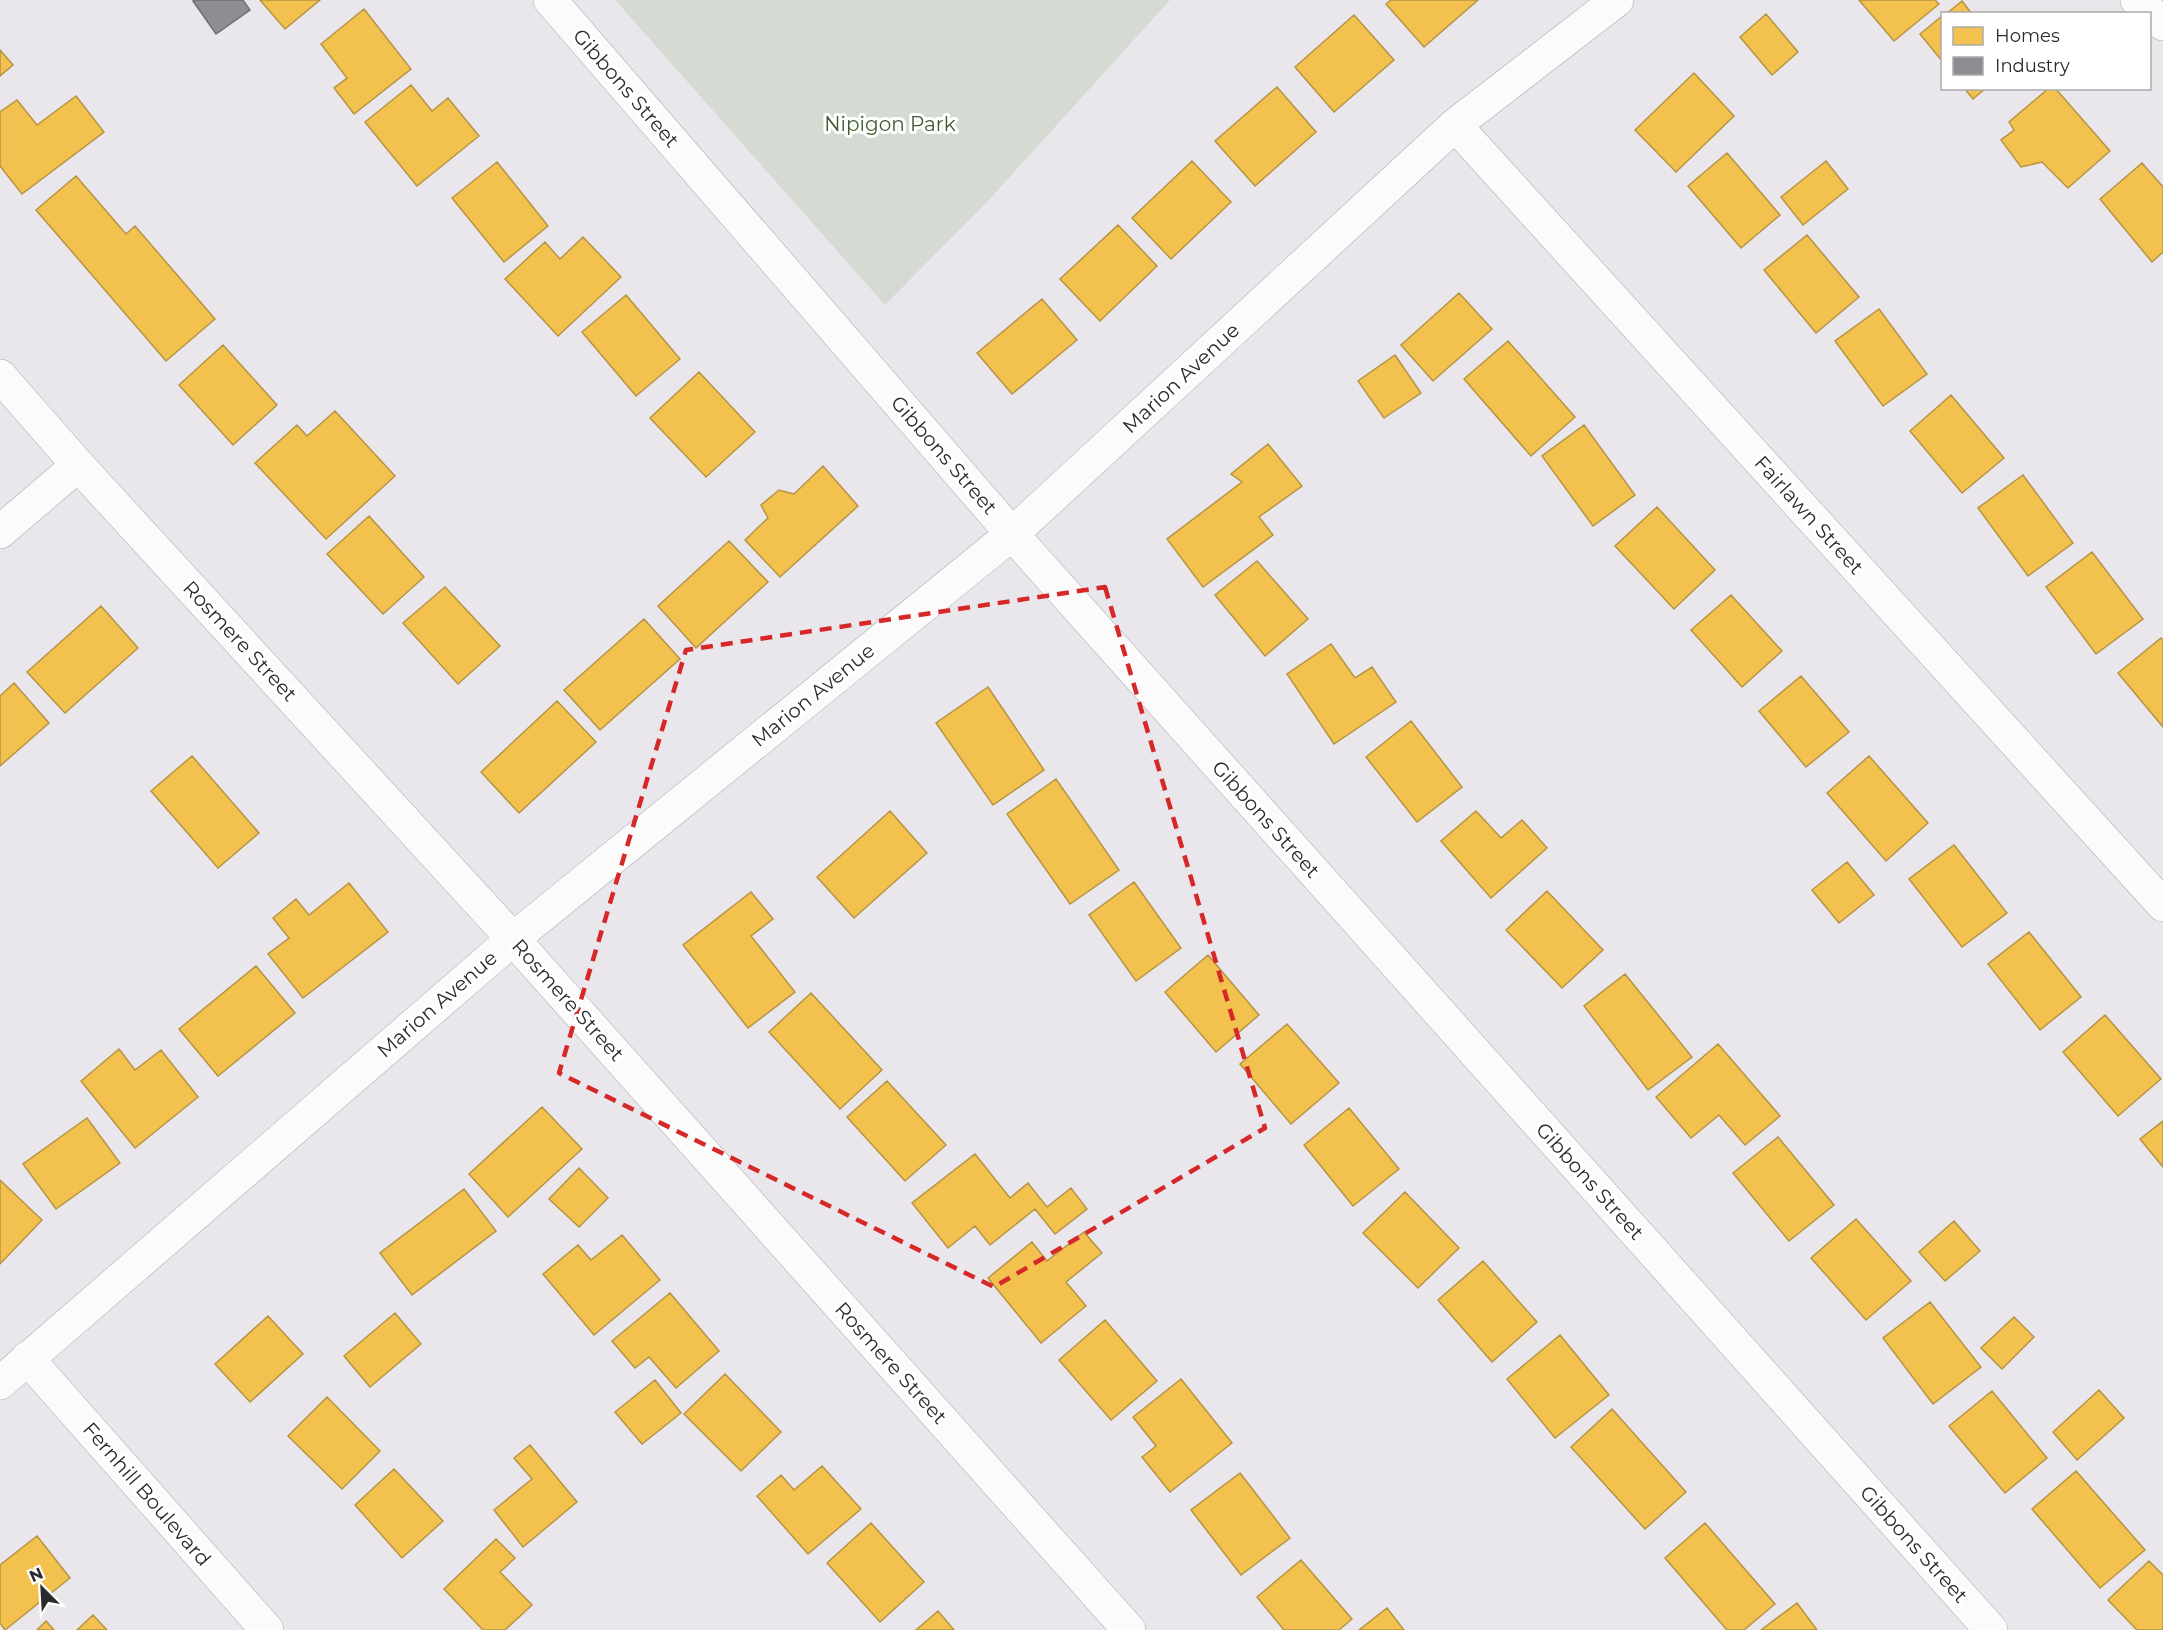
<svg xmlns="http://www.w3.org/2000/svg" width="2163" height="1630" font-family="Montserrat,sans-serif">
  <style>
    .green { fill: #d5dbd3 }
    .homes { fill: #f2c14e; stroke: #b69444; stroke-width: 1.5 }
    .industry { fill: #8d8d92; stroke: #706f73; stroke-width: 1.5 }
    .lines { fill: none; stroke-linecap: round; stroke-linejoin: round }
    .street-casing { stroke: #aba9ac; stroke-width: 34 }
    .street { stroke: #fcfbfc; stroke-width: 33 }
    .marked { fill: none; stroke: #d62828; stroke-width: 4.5; stroke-dasharray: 12 8; stroke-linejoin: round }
    .labels { text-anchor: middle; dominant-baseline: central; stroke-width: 6; stroke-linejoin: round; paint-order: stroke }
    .street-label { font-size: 20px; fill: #2b2a2c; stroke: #fff }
    .park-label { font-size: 20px; fill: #3f5c32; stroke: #fff }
  </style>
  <rect width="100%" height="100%" fill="#eae7ec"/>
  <path class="green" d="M615,0H1170L987,202L885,305Z"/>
  <path class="homes" d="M260,0H320L285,29Z
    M1391,0H1478L1424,47L1386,4Z
    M1859,0H1935L1939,4L1894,41Z
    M1962,1L1972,14H1946Z
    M364,9L411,69L354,114L334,88L347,78L321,44Z
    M1766,14L1798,52L1772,75L1740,37Z
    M1354,15L1394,60L1334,112L1295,67Z
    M1942,16V61L1920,34Z
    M0,50L13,65L0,76Z
    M1694,73L1734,116L1676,172L1635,130Z
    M411,85L432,111L448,98L479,136L417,186L365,122Z
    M1277,87L1316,132L1255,186L1215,141Z
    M1964,88H1986L1973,99Z
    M2049,88H2055L2110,151L2068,188L2042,162L2021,167L2001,140L2014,130L2009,122Z
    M76,96L104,132L22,194L0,166V112L17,100L37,125Z
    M1727,153L1780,215L1741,248L1688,186Z
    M1192,161L1231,202L1171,259L1132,218Z
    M1826,161L1848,189L1803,225L1781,197Z
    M497,162L548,226L504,262L452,198Z
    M2142,163L2163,187V252L2152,262L2100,199Z
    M76,176L126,234L135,226L215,319L166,361L36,210Z
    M1118,225L1157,266L1100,321L1060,279Z
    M1807,235L1859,297L1816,333L1764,270Z
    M583,237L621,277L558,336L505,279L545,242L560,259Z
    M1459,293L1492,329L1433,381L1401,345Z
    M626,295L680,359L636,396L582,332Z
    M1042,299L1077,340L1012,394L977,353Z
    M1879,309L1927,374L1883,406L1835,341Z
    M1508,341L1575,417L1531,456L1464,379Z
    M223,345L277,405L233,445L179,385Z
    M1395,355L1421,393L1384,418L1358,381Z
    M699,372L755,432L706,477L650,418Z
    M1951,395L2004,458L1962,493L1910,431Z
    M335,411L395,476L326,539L255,463L297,425L307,436Z
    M1584,425L1635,495L1593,526L1542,456Z
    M1268,444L1302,486L1259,517L1273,535L1203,587L1167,539L1242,482L1231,474Z
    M823,466L858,506L780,577L745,540L768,518L761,505L779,490L794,494Z
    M2023,475L2073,543L2028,576L1978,508Z
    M1657,507L1715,570L1674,609L1615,546Z
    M369,516L424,577L383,614L327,554Z
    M729,541L768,582L696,648L658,606Z
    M2092,552L2143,619L2096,654L2046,587Z
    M1257,561L1308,619L1265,656L1215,595Z
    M445,587L500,646L458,684L403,623Z
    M1731,595L1782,651L1742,687L1691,630Z
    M101,606L138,648L65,713L27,672Z
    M644,619L680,659L600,730L564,690Z
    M2161,638L2163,640V727L2118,673Z
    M1331,644L1355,678L1372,667L1396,702L1334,744L1287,674Z
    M1801,676L1849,732L1806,767L1759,711Z
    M14,683L49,723L0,766V696Z
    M988,687L1044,770L993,805L936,723Z
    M557,701L596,742L519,813L481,772Z
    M1411,721L1462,787L1417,822L1366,757Z
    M192,756L259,833L218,868L151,791Z
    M1869,756L1928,823L1886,861L1827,793Z
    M1056,779L1119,870L1070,904L1007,814Z
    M890,811L927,853L854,918L817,877Z
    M1476,811L1501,838L1522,820L1547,848L1491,898L1441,841Z
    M1954,845L2007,913L1962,947L1909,879Z
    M1847,862L1874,895L1839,923L1812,890Z
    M1134,882L1181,948L1136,981L1089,915Z
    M349,883L388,932L303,998L268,954L289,938L273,918L296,899L309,915Z
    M1547,891L1603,950L1562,988L1506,930Z
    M751,892L773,919L751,936L795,992L748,1028L683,945Z
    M2029,932L2081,997L2040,1030L1988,964Z
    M1208,955L1259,1015L1216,1052L1165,992Z
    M256,966L295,1013L218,1076L179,1029Z
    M1625,974L1692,1057L1648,1090L1584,1006Z
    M811,993L882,1070L840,1109L769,1032Z
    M2105,1015L2161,1079L2118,1116L2063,1052Z
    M1287,1024L1339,1083L1291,1124L1240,1064Z
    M1718,1044L1780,1116L1745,1145L1719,1115L1691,1138L1656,1097Z
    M119,1049L135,1070L161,1050L198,1097L135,1148L81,1081Z
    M887,1081L946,1145L905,1181L847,1117Z
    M542,1107L582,1149L508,1217L469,1174Z
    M1349,1108L1399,1169L1353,1206L1304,1145Z
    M87,1118L120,1163L56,1209L23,1164Z
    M2163,1121V1167L2140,1139Z
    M1778,1137L1834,1205L1789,1241L1733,1173Z
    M975,1154L1010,1198L1028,1183L1047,1207L1071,1188L1087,1209L1055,1234L1035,1209L990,1245L975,1226L948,1248L912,1203Z
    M579,1168L608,1198L579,1227L549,1199Z
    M0,1180L42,1220L0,1264Z
    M464,1189L496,1231L412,1295L380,1253Z
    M1405,1192L1459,1248L1418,1288L1363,1233Z
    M1856,1219L1911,1281L1866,1320L1811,1258Z
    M1954,1221L1980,1251L1945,1281L1919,1252Z
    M1084,1232L1102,1253L1066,1282L1086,1306L1041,1343L988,1278L1032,1242L1047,1261Z
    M622,1235L660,1280L594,1335L543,1274L578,1245L591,1260Z
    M1483,1261L1537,1322L1492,1362L1438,1300Z
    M670,1293L719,1351L676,1388L649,1357L635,1368L612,1341Z
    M1930,1302L1981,1367L1933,1404L1883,1338Z
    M395,1313L421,1344L370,1387L344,1356Z
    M268,1316L303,1354L250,1402L215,1364Z
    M2014,1317L2034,1337L2002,1369L1981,1348Z
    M1105,1320L1157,1381L1111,1420L1059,1360Z
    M1560,1335L1609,1395L1555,1438L1507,1379Z
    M725,1374L781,1432L741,1471L684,1414Z
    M1181,1379L1232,1443L1170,1492L1142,1457L1156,1446L1133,1417Z
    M655,1380L681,1413L642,1444L615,1412Z
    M2099,1390L2124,1418L2077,1460L2053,1432Z
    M1992,1391L2047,1458L2005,1493L1949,1426Z
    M327,1397L380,1451L342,1489L288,1436Z
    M1612,1409L1686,1492L1645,1529L1571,1447Z
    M530,1445L577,1502L523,1547L494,1510L532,1479L514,1458Z
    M822,1466L861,1509L808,1554L757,1496L781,1475L794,1490Z
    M394,1469L443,1521L402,1558L355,1505Z
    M2076,1471L2145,1550L2100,1588L2032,1509Z
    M1240,1473L1290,1538L1241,1575L1191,1510Z
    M871,1523L924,1582L880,1622L827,1563Z
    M1705,1523L1775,1604L1744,1630H1727L1665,1558Z
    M37,1536L70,1578L5,1630L0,1623V1565Z
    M496,1539L515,1558L500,1572L532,1605L505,1630H483L444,1589Z
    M1301,1560L1352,1619L1339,1630H1284L1257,1597Z
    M2149,1561L2163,1575V1630H2137L2108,1600Z
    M1797,1603L1817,1630H1761Z
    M1387,1608L1404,1630H1359Z
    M938,1611L954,1630H916Z
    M93,1615L107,1630H77Z
    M46,1621L54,1630H37Z"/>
  <path class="industry" d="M195,0H243L250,10L216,34L193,1Z"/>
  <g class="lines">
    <defs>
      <path id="street" d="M550,0L1012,534L1991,1630
        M2137,0L2163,24
        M1455,125L2163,905
        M0,376L78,465L513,939L1129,1630
        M0,532L78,465
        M27,1358L267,1630
        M0,1383L513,939L1012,534L1455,125L1617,0"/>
    </defs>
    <use href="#street" class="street-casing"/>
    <use href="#street" class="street"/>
  </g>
  <path class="marked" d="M1105,587L1265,1128L994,1287L559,1073L686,650Z"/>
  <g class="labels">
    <g class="street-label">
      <text transform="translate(626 88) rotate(49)">Gibbons Street</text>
      <text transform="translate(1181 378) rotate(-43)">Marion Avenue</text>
      <text transform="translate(944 455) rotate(49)">Gibbons Street</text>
      <text transform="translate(1809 515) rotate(48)">Fairlawn Street</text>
      <text transform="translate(240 641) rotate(47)">Rosmere Street</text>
      <text transform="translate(813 695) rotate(-39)">Marion Avenue</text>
      <text transform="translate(1266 819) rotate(48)">Gibbons Street</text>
      <text transform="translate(568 1000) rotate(48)">Rosmere Street</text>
      <text transform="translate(437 1004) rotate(-41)">Marion Avenue</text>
      <text transform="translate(1590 1181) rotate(48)">Gibbons Street</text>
      <text transform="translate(891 1363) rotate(48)">Rosmere Street</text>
      <text transform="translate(147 1494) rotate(49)">Fernhill Boulevard</text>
      <text transform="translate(1914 1544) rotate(48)">Gibbons Street</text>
    </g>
    <g class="park-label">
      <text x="890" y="124">Nipigon Park</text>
    </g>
  </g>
  <rect x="1941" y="12" width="210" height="78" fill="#ffffff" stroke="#aaaaab" stroke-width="1.5"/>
  <rect x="1953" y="27" width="30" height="18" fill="#f2c14e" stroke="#aaaaab" stroke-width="1.5"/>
  <text x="1995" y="42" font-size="18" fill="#2b2a2c">Homes</text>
  <rect x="1953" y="57" width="30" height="18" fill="#8d8d92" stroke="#aaaaab" stroke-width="1.5"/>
  <text x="1995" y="72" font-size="18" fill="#2b2a2c">Industry</text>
  <g transform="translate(42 1588) rotate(336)" stroke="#ffffff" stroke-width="4.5" paint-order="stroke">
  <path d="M0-4.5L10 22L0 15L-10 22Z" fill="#2b2a2c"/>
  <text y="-9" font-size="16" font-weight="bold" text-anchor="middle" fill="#2b2a2c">N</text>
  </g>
</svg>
